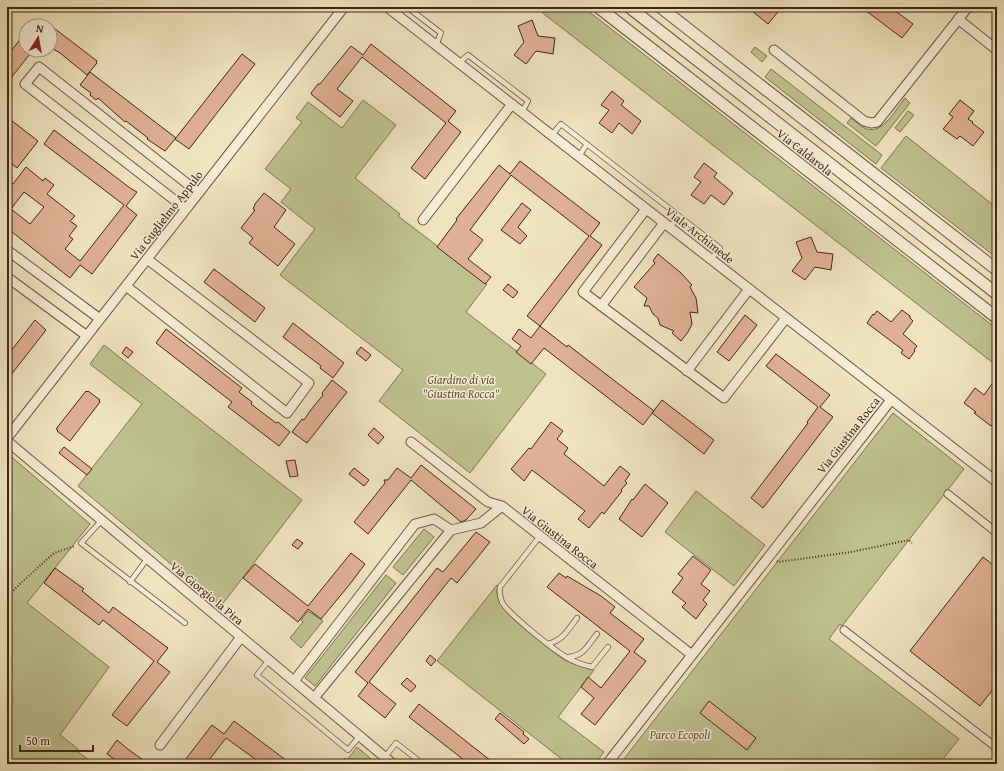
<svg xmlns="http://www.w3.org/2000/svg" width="1004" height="771" font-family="'Gentium Book Plus',serif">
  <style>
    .green { fill: #bec28f; stroke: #807352 }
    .building { fill: #e1b196; stroke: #432416; fill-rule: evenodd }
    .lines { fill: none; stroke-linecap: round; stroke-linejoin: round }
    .service-casing { stroke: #6e5440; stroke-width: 6 }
    .pedestrian-casing { stroke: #6e5440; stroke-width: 9 }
    .minor-casing { stroke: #6e5440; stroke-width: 11 }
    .tertiary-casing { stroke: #6e5440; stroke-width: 13 }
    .path { stroke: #432416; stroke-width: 2; stroke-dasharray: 1 2; stroke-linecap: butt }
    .service { stroke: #f5edd6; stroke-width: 4.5 }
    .pedestrian { stroke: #f5edd6; stroke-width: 7 }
    .minor { stroke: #f5edd6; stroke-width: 9 }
    .tertiary { stroke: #f5edd6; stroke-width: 11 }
    .labels { text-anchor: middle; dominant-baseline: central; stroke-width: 3; stroke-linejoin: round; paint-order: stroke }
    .street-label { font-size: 12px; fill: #432416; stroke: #f5edd6 }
    .park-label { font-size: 12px; font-style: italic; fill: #624c34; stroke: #f5edd6 }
  </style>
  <rect width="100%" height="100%" fill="#f0e4c0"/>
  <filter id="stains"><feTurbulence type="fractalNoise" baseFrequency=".005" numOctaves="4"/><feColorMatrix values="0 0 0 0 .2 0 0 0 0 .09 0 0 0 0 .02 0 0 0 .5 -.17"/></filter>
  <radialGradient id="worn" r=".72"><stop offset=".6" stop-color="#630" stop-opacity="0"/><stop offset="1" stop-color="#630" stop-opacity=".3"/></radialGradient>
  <path class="green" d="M535,7H583L997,329V366Z
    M755,47L767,56L762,62L751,52Z
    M771,69L882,155L876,164L765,77Z
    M905,98L910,103L876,146L847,123L851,118C856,122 861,127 867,129C883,134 896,109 905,98Z
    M363,100L396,125L355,178L400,214L398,216L487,284L466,312L546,374L470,473L379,401L403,370L280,275L315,229L281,202L291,189L265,169L302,122L296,118L308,102L342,128Z
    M908,111L914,115L900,132L895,128Z
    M906,136L997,208V258L881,168Z
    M104,345L302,500L221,606L78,486L142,404L90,364Z
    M893,413L964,469L842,626L840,624L829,639L959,739L939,764H620Z
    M7,453L90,524L27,603L109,667L60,735L78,749L77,751L94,764H7Z
    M696,491L765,545L734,586L665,532Z
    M424,529L434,537L403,575L393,567Z
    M386,575L396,583L315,686L305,678Z
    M497,585L498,586C496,591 497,596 499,601C505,614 552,652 565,660C574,665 584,667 594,670L558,717L604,752L595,764H568L437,661Z
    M308,611L323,621L301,648L290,638L303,622L301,620Z
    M357,747L377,764H341L345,758L347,760Z"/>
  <path class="building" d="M747,7H782L768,24Z
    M861,7H890L913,24L902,38Z
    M532,20L538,36L555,38L553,54L536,51L526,64L514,55L524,42L518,26Z
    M50,25L97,61L96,63H97L87,75L60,53L50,47Z
    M26,32V50H33L7,83V56Z
    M371,44L456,111L448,121L461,132L425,179L411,168L446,123L362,57L337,89L353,101L340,117L312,95L311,93L318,84H320L351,46L363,55Z
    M242,54L255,64L189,149L175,139Z
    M90,72L176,138L165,151L147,139L148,138L126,121L125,122L98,98L96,100L90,95L91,93L80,85Z
    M612,91L624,101L621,105L641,121L632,134L619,123L612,133L599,123L609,110L601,105Z
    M960,100L974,111L968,119L973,122L972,123L984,132L973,146L960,136L957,139L943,129L953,117L949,114Z
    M7,117L38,141L17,168L7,160Z
    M54,130L130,188L137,192L126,206L137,215L92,274L80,265L70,278L7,228V179L13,184L26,167L43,181L45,178L54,185L47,194L75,216L70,221L77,226L69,236L73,239L65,249L80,261L124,205L44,144ZM24,192L44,207L30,224L11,209Z
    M520,161L600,223L590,236L602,245L540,326L527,316L589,236L521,183L511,175L470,230L483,240L468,259L491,277L485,284L437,247L457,220L456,219L499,165L510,174Z
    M704,163L717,173L714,177L733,193L724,205L711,195L704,204L691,195L701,182L694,177Z
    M264,193L286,210L274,227L295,244L278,266L249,243L253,238L241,228L255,210L253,209L255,204Z
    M522,203L531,210L518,227L527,236L520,244L501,230Z
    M811,237L817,252L833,254L831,270L815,267L805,280L792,271L802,258L796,242Z
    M658,254L681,273L692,285L690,287L696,298L698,313L690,312L692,324L688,332L681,341L672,333L674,331L660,325L658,318L653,314L649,306H644L647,298L634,287L655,263L653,261Z
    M214,269L265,308L255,322L204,282Z
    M508,284L518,292L513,298L503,290Z
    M902,310L910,316V318L913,321L903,334L917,346L914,350L915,351L909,359L901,353L903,350L867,323L873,314L874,315L877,311L891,322Z
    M745,315L757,325L729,361L717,352Z
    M35,320L46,330L7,380V356Z
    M293,323L344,363L333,378L320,368L321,366L283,337Z
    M540,326L567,347L568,345L654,411L643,425L544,348L531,364L516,352L521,346L512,339L519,329L531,338Z
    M166,329L242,388L239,392L252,402L251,404L276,423L278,422L290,432L279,446L228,407L232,402L156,343Z
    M126,347L133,352L128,358L122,353Z
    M361,347L371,355L366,361L356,353Z
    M776,354L830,395L820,407L833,417L763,508L751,498L808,423L807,422L818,407L766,366Z
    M997,377V418L991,426L974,413L976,412L964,403L975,388L984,395Z
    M332,380L347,392L307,443L292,432L302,419L304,420L310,411L323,395L322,393Z
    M86,391L87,392L88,391L100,400L99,401L100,402L70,441L57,431L58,430L56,429Z
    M662,400L714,440L704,454L652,413Z
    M551,422L563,431L557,439L568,448L564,454L604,486L620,466L630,474L625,481L627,483L621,490L622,491L604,514L602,512L589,528L578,519L585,511L532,470L524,481L511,469L529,448L531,449Z
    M374,428L384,437L378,444L368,435Z
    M64,447L92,469L87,475L59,453Z
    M295,460L298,476L290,477L286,461Z
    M421,465L476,509L466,520L461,522L411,480L368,534L354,522L385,483L384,480H388L397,468L411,478Z
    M354,468L369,480L364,486L349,474Z
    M645,484L668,503L642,537L619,519L632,499L633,500Z
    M476,532L490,542L457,583L451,578L369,682L396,704L385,718L358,696L368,683L355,672L437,568L443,572Z
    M297,539L303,543L298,549L292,545Z
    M351,553L365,564L350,584L321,619L308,609L298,622L243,578L255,564L308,606Z
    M693,556L711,570L701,584L710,591L703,600L707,604L696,619L682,607L686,603L672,592L683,578L678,574Z
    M983,557L997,568V684L980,706L910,651Z
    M55,568L84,589L82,591L109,613L113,607L168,648L157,662L170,672L127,726L112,715L154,661L103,620L99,625L44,583Z
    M559,573L566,578L567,576L601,596L615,607L610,613L644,639L634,652L646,661L595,725L581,714L594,698L581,687L588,677L601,688L630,651L547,587Z
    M430,655L436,660L431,666L426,661Z
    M407,678L416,686L411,692L401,684Z
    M709,701L756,738L747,750L700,713Z
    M419,704L472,746L495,764H469L409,717Z
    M500,713L524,732L523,734L529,739L524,744L495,719Z
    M234,721L291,764H262L226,738L209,760L208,759L204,764H182L212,725L224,734Z
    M117,740L129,750L149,764H121L107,754Z"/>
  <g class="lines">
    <defs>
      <path id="service" d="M407,7L441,33L436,45
        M459,63L468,55L528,101L522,112
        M552,135L561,124L720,248L711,259
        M579,156L587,144
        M670,227L679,216
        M102,520L81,543L185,623
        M540,536L500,587C499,593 500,597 502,602C508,614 553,649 566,657C574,662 583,665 592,667L608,647
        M130,582L147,559
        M548,644C563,640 568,630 577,618
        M568,657C584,656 587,646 597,634
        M269,660L257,675L348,750L360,736
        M385,757L396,743L423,764"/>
      <path id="pedestrian" d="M948,494L997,533
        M844,630L997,748"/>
      <path id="minor" d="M387,7L997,482
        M958,19L997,50
        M774,50L864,121L871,123L877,122L968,7
        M186,209L25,84L39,67L199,193
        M646,209L583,292L724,398L786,318
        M423,220L512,104
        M7,250L100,319
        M7,277L87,336
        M126,286L287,413L309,383L147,259
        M601,306L664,223
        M687,371L749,289
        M7,438L344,7
        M7,441L393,764
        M411,442L488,502L502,506L692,655
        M294,681L415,524L434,519L451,530
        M314,698L451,530L481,523L502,506
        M160,745L241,637
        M607,764L891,400"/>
      <path id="tertiary" d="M598,7L997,318
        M629,7L997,294
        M660,7L997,270"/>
    </defs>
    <use href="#service" class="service-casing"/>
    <use href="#pedestrian" class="pedestrian-casing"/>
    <use href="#minor" class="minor-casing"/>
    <use href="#tertiary" class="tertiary-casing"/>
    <path class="path" d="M777,561L778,562L851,552L909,540L912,543
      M7,597L22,582L54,553L75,546"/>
    <use href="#service" class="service"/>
    <use href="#pedestrian" class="pedestrian"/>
    <use href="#minor" class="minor"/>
    <use href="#tertiary" class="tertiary"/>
  </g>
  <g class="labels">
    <g class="street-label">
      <text transform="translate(805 152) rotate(38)">Via Caldarola</text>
      <text transform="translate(166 215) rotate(-52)">Via Guglielmo Appulo</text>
      <text transform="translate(700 235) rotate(38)">Viale Archimede</text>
      <text transform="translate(848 435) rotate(-52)">Via Giustina Rocca</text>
      <text transform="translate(560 537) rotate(38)">Via Giustina Rocca</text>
      <text transform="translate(207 593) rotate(40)">Via Giorgio la Pira</text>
    </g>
    <g class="park-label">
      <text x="461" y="379">Giardino di via<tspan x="461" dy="14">"Giustina Rocca"</tspan></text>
      <text x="680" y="734">Parco Ecopoli</text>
    </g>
  </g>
  <rect width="1004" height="771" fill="none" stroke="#f0e4c0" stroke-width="24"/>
  <rect x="8" y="8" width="988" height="755" fill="none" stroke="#432416" stroke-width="2"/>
  <rect x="12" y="12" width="980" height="747" fill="none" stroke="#432416"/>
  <g transform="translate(38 38) rotate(11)"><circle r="19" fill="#f5edd6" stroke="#ae9d89"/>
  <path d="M0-3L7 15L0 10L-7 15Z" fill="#8f2418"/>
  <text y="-6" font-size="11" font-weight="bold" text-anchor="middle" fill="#432416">N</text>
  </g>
  <path d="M20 745v6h73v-6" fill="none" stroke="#432416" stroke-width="2"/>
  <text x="26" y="745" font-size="12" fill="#432416" stroke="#f5edd6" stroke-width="3" paint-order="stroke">50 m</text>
  <rect width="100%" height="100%" filter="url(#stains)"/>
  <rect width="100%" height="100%" fill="url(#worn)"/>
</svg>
